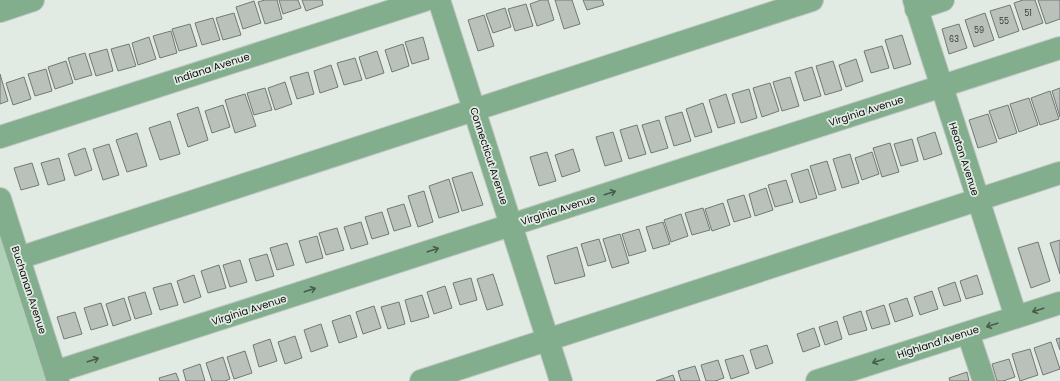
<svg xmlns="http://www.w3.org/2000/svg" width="1060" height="381" font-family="Poppins,sans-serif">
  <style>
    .green { fill: #add2b5 }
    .building { fill: #bac1bb; stroke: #737974 }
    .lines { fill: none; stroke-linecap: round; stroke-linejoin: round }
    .minor-casing { stroke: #bfc6c1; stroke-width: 24 }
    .minor { stroke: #83ae8d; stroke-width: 22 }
    .oneway { stroke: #465d4c }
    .labels { text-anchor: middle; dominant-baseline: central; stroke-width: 3.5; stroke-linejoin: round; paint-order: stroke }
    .number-label { font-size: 8px; fill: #363936 }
    .street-label { font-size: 10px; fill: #0a0c0a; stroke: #e2eae4 }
  </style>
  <rect width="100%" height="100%" fill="#e2eae4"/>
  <path class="green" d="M0,199L58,381H0Z"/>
  <path class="building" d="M265,0H277L282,19L265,24L258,2Z
    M279,0H298L301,8L283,14Z
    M302,0H322L323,5L306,11Z
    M541,0H548L554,20L537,26L530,4Z
    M555,0H572L580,24L564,29Z
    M583,0H602L604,5L587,10Z
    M1023,0H1035L1043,23L1023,30L1014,3Z
    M1038,0H1060V19L1046,24Z
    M254,1L261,23L243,29L236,7Z
    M526,4L533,26L515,31L508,9Z
    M1010,5L1019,31L999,38L990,11Z
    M505,8L511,27L493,33L486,14Z
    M234,13L241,35L223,40L216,18Z
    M985,13L994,40L974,47L965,20Z
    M484,15L494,46L478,51L468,20Z
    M213,18L220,40L202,45L195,23Z
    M190,24L197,46L179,51L172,29Z
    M959,24L967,48L949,54L942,29Z
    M171,31L177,53L160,58L153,36Z
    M902,35L911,64L894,69L885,40Z
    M149,37L156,59L138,65L132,43Z
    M423,37L429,59L412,64L405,42Z
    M129,44L136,66L118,71L111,49Z
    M403,44L409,66L392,72L385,50Z
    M882,46L889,68L871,73L864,51Z
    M107,49L113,71L96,76L89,54Z
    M377,51L384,73L366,79L359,57Z
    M85,53L92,75L75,80L68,58Z
    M355,58L362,80L344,85L337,63Z
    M856,59L863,81L846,87L839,65Z
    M66,61L73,83L55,89L48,67Z
    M833,61L842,90L825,95L816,66Z
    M331,65L338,87L320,93L314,71Z
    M812,67L821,96L804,101L795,72Z
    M46,69L52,91L35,96L28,74Z
    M308,72L314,94L297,99L290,77Z
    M0,74L8,101L0,104Z
    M24,77L31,99L13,105L6,83Z
    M790,77L799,106L782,111L773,82Z
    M285,82L292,104L275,110L268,88Z
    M770,83L779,111L762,117L753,88Z
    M265,88L272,110L254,115L247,93Z
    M1060,88V117L1052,91Z
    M749,89L757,118L741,123L732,94Z
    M1050,91L1059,119L1040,125L1031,98Z
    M245,94L256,126L235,133L225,100Z
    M726,94L735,123L718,128L709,100Z
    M1029,98L1038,125L1019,132L1010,104Z
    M703,103L712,132L695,137L686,109Z
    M223,105L230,127L212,133L205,111Z
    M1008,105L1017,133L999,139L989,111Z
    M198,107L208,140L188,147L177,114Z
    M682,112L691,141L674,146L665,117Z
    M988,114L997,142L978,148L969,120Z
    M659,120L668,148L651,153L642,125Z
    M170,121L180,154L160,160L149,128Z
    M637,125L646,154L629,159L620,130Z
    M613,132L622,161L605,166L596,137Z
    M935,132L942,154L924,160L917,138Z
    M137,133L147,166L127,172L116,140Z
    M912,139L918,161L901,166L894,144Z
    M890,143L899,172L882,177L873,148Z
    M109,144L119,175L103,180L93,149Z
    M85,148L92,170L75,176L68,154Z
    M573,149L580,171L562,177L555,155Z
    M547,152L556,181L539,186L530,157Z
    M872,152L879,174L862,180L855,158Z
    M850,154L859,183L842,188L833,159Z
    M59,158L65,180L48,185L41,163Z
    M827,161L836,190L819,195L810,166Z
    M32,163L39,185L21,190L14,168Z
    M808,169L817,198L800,203L791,174Z
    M472,172L483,205L462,211L452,178Z
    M449,179L459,212L439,218L429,186Z
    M786,180L793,202L775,207L768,185Z
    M766,188L773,210L755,216L749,194Z
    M424,191L433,222L418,227L408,196Z
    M744,195L751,217L734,222L727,200Z
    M723,203L730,225L712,231L705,209Z
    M404,204L411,226L394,231L387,209Z
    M703,208L710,230L692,235L685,213Z
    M382,212L389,234L372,239L365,217Z
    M681,214L688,236L671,242L664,220Z
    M361,222L368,244L351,249L344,227Z
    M663,222L670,244L653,249L646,227Z
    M337,228L344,250L326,255L319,233Z
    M639,229L646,251L629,256L622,234Z
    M620,234L629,263L612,268L603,239Z
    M317,236L323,258L306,263L299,241Z
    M599,239L606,261L588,266L581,244Z
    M1060,240V274L1050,243Z
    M1038,242L1050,281L1031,288L1018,248Z
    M287,243L294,265L277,270L270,248Z
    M577,247L585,276L555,284L547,256Z
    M267,254L274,276L256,281L249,259Z
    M240,260L247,282L230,287L223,265Z
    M219,265L226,288L208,293L201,271Z
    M493,274L503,305L487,310L477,279Z
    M194,275L201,297L184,303L177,281Z
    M977,275L983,294L966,299L960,281Z
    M471,278L477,300L460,305L453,283Z
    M955,282L961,301L944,306L938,288Z
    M171,283L178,305L160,310L153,288Z
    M445,286L452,308L434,314L427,292Z
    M932,291L938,309L920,315L914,297Z
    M145,292L152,314L135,319L128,297Z
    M422,295L429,317L411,322L405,300Z
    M124,298L131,320L113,326L106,304Z
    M907,298L913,316L895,322L889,304Z
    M399,302L405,324L388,329L381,307Z
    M101,303L108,325L91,330L84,308Z
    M884,305L890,324L872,329L866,311Z
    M374,306L381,328L363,334L356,312Z
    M861,311L867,330L849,335L843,317Z
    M75,312L82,334L64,339L57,317Z
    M350,315L357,337L339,343L332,321Z
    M837,321L842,339L825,345L819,327Z
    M321,324L328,346L311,352L304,330Z
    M814,328L820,346L803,352L797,334Z
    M295,336L302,358L285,364L278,342Z
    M1060,338V350L1056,339Z
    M270,339L277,361L259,367L253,345Z
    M1051,342L1060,369L1043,375L1034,348Z
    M767,345L773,363L756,369L750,350Z
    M1030,349L1038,375L1020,381L1012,354Z
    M245,351L252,373L234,379L227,357Z
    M743,355L749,373L731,379L725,360Z
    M223,357L230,379L225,381H212L206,363Z
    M1009,359L1015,377L1003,381H997L992,364Z
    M718,360L724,378L715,381H706L701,365Z
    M200,364L205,381H186L183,370Z
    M695,366L700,381H681L678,371Z
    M967,372L969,381H950L949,378Z
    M176,373L179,381H160L159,378Z
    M673,375L675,381H656Z"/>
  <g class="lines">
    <defs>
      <path id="minor" d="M439,0L561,381
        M914,0L1016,317
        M916,9L943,0
        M0,11L33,0
        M0,137L425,0
        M0,199L58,381
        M19,258L812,0
        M968,333L984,381
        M55,372L1060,48
        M421,381L1060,173
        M817,381L1060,303"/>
    </defs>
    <use href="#minor" class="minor-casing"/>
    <use href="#minor" class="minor"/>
  </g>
  <defs><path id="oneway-shaft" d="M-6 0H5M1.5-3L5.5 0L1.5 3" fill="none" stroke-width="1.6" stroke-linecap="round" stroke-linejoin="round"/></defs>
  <g class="oneway">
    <use href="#oneway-shaft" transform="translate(610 193) rotate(-18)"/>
    <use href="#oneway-shaft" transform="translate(433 250) rotate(-18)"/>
    <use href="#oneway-shaft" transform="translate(310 290) rotate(-18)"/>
    <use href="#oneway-shaft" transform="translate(1038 310) rotate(162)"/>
    <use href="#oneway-shaft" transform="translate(992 325) rotate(162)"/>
    <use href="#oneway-shaft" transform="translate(93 360) rotate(-18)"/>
    <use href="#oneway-shaft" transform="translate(878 361) rotate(162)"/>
  </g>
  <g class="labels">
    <g class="number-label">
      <text x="1028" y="13">51</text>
      <text x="1004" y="21">55</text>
      <text x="979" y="30">59</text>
      <text x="954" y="39">63</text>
    </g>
    <g class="street-label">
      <text transform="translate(212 68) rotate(-18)">Indiana Avenue</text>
      <text transform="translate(866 111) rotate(-18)">Virginia Avenue</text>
      <text transform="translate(489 156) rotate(72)">Connecticut Avenue</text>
      <text transform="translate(964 159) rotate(72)">Heaton Avenue</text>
      <text transform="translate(558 210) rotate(-18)">Virginia Avenue</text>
      <text transform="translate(29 290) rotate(72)">Buchanan Avenue</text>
      <text transform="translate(249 310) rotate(-18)">Virginia Avenue</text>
      <text transform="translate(938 342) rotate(-18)">Highland Avenue</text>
    </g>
  </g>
</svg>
